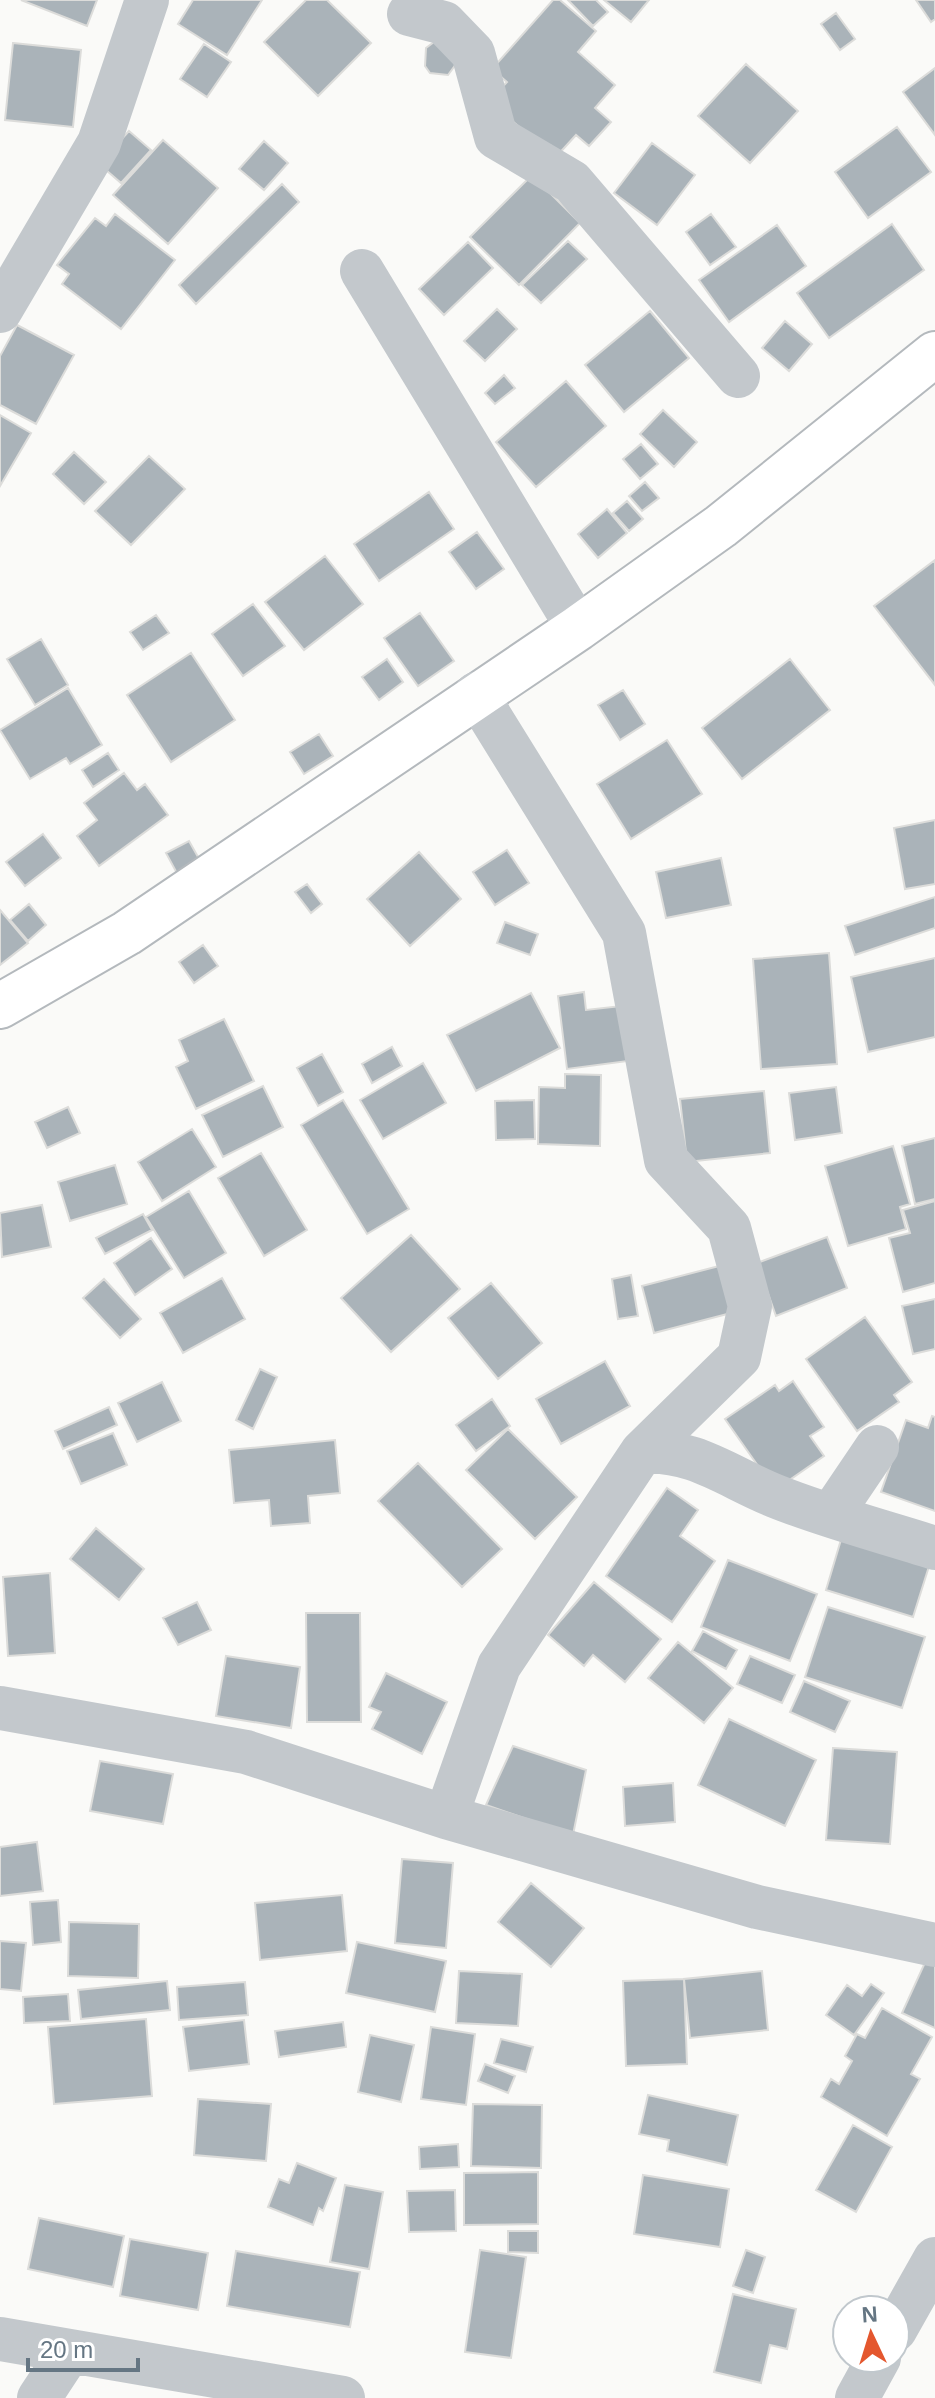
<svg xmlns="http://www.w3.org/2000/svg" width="935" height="2398" font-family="Helvetica,sans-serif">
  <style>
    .building { fill: #aab3b9; stroke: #dcdcda; stroke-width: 2 }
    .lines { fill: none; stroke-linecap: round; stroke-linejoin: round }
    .highway-casing { stroke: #b4b9bd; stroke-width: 48 }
    .minor { stroke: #c3c8cc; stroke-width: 44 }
    .highway { stroke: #fff; stroke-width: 44 }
  </style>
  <rect width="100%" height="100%" fill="#fafaf8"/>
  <path class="building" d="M21,0H97L87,26Z
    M193,0H262L227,55L178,24Z
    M306,0H327L371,43L318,96L264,42Z
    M553,0H560L596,31L578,52L615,85L595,108L611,122L589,146L576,135L555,158L489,101L507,82L492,69Z
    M568,0H596L608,12L593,26Z
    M604,0H649L631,22Z
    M916,0H935V19L931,22Z
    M836,13L855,39L840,50L821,24Z
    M434,42L459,60L448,75L430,73L425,66L426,48Z
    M13,43L81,50L73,127L5,120Z
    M204,44L231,62L207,97L180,79Z
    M746,64L798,111L750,163L698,116Z
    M935,68V135L903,92Z
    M897,127L931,172L868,218L835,172Z
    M129,131L151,150L121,183L99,164Z
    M163,140L218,188L168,244L113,195Z
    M264,141L288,163L264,190L239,169Z
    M652,143L695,175L657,225L614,193Z
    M532,175L580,223L519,285L470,237Z
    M282,184L299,202L196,304L179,285Z
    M115,214L175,260L121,329L62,284L69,274L57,265L95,218L106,226Z
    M711,214L736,247L710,265L686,232Z
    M892,224L924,270L829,338L797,293Z
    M777,225L806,266L729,322L699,280Z
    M568,241L587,259L541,303L522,285Z
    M468,242L493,268L444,315L419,289Z
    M497,309L517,329L485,361L464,341Z
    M650,311L689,358L624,412L585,365Z
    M785,321L812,344L789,371L762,348Z
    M17,325L74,355L36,424L0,405V356Z
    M504,375L515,388L495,404L485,393Z
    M566,381L606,426L536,487L496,442Z
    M663,410L697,442L674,467L640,434Z
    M0,415L31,433L0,486Z
    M641,444L658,464L640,479L623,459Z
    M74,452L106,482L84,504L53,474Z
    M149,456L185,489L131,545L95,511Z
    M645,482L659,498L642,511L629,496Z
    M429,492L454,529L379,581L354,544Z
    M627,501L643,519L629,531L613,513Z
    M607,509L627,533L598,558L578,534Z
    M477,532L504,569L476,589L449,552Z
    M325,556L363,604L304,650L265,602Z
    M935,560V685L874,606Z
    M253,604L285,646L243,676L212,634Z
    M420,613L454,661L418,686L384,638Z
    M156,615L169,633L143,650L130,632Z
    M41,639L68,685L35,705L7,659Z
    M191,653L235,720L171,762L127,695Z
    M387,659L403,682L379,700L362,677Z
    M790,659L830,710L742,779L702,728Z
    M68,688L102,745L70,764L66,758L30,779L0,730Z
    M623,690L645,724L620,740L598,705Z
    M319,734L333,756L304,774L290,752Z
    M667,740L702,794L631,839L597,784Z
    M108,753L119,770L93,787L82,770Z
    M124,773L137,790L145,784L168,815L99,866L77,836L97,820L84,803Z
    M935,820V884L905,889L894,828Z
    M43,834L61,858L25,886L6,862Z
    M189,841L202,864L179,877L166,853Z
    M507,850L529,883L495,905L473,872Z
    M419,852L461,899L410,946L367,899Z
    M721,858L731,905L666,918L656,872Z
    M307,884L322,904L311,913L295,892Z
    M935,897V928L855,955L845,926Z
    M29,904L46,925L28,941L10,920Z
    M0,910L28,943L0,965Z
    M505,922L538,934L530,955L497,943Z
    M203,945L218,966L194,983L179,962Z
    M829,953L837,1064L761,1069L753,959Z
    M935,958V1037L868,1052L851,977Z
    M584,992L586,1010L621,1006L628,1061L567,1069L558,996Z
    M531,993L560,1048L476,1091L447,1035Z
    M224,1019L254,1081L196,1109L176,1067L188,1061L179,1040Z
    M392,1047L402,1066L372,1083L362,1064Z
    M322,1054L343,1092L318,1106L297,1068Z
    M423,1063L446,1103L383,1139L360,1100Z
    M565,1074L601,1075L600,1146L538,1144L539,1087L565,1088Z
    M263,1086L283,1127L223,1157L202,1115Z
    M836,1087L842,1133L795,1140L789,1093Z
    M764,1091L770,1153L687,1162L680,1099Z
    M343,1100L409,1209L367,1234L301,1125Z
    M534,1100L535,1139L496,1140L495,1101Z
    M68,1107L80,1133L47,1148L35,1122Z
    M192,1129L216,1167L162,1201L138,1162Z
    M935,1138V1199L915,1204L902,1146Z
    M893,1146L910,1204L900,1207L906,1229L848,1246L825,1166Z
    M261,1153L307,1230L264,1256L218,1178Z
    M115,1165L127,1204L70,1221L58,1182Z
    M189,1191L226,1253L184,1278L146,1217Z
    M935,1201V1283L903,1292L889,1238L910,1233L903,1210Z
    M42,1205L51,1247L2,1257L0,1213Z
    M143,1214L152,1230L105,1254L96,1238Z
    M411,1235L460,1289L391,1352L341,1298Z
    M827,1237L847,1288L776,1316L757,1263Z
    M151,1238L172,1269L135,1295L114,1263Z
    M723,1265L735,1312L654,1333L642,1286Z
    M631,1275L638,1316L618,1319L612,1279Z
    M222,1278L245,1319L183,1353L160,1313Z
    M104,1279L141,1319L120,1338L83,1298Z
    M491,1283L542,1343L498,1379L448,1318Z
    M935,1299V1349L913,1354L902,1306Z
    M865,1317L912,1382L894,1395L899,1402L857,1431L806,1359Z
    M605,1361L630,1406L561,1444L536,1399Z
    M260,1369L277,1377L253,1429L236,1420Z
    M793,1381L824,1427L810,1436L824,1456L775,1490L725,1419L775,1385L779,1391Z
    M162,1382L181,1421L137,1442L118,1403Z
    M492,1399L510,1426L476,1451L456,1425Z
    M109,1407L117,1425L63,1449L55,1431Z
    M932,1416L935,1417V1511L881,1492L906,1420L928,1428Z
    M508,1429L577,1497L535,1539L466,1470Z
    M113,1433L127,1465L81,1484L67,1451Z
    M335,1440L340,1493L308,1496L310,1523L271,1526L269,1500L234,1503L229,1450Z
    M418,1463L502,1549L462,1587L378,1501Z
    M667,1488L698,1510L680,1536L715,1561L672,1622L606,1576Z
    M96,1528L144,1569L119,1600L70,1559Z
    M843,1533L931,1560L913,1617L826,1590Z
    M728,1560L817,1594L790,1661L701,1627Z
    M50,1573L55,1653L8,1656L3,1577Z
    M594,1582L661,1639L625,1682L593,1655L584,1666L548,1635Z
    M197,1602L211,1630L178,1645L163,1618Z
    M828,1607L925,1637L902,1708L805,1677Z
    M306,1613H360L361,1722H307Z
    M703,1631L737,1650L726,1669L692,1651Z
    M678,1642L733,1688L704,1723L648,1678Z
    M226,1656L300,1667L291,1728L216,1716Z
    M750,1656L795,1675L782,1703L737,1684Z
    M386,1673L447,1702L422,1754L372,1729L381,1712L369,1707Z
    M804,1681L850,1701L835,1732L790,1712Z
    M729,1719L816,1760L785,1826L698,1785Z
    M513,1746L586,1770L573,1835L486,1805Z
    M833,1748L897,1752L890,1844L826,1840Z
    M100,1761L173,1774L163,1824L90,1811Z
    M673,1783L675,1822L625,1826L623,1787Z
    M37,1842L43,1891L0,1896V1847Z
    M402,1859L453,1863L446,1948L395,1943Z
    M531,1883L584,1928L551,1967L498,1922Z
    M342,1895L347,1951L260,1960L255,1903Z
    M58,1900L61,1942L33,1945L30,1902Z
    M69,1922L139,1924L138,1978L68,1976Z
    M0,1941L26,1943L21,1991L0,1989Z
    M357,1942L446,1961L435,2012L346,1993Z
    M927,1958L935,1962V2028L902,2013Z
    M459,1971L522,1974L518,2026L456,2023Z
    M762,1971L768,2030L690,2038L684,1979Z
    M684,1979L687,2064L626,2066L623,1981Z
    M167,1981L170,2010L81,2019L78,1990Z
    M245,1982L248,2015L179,2020L177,1987Z
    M871,1984L884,1993L854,2035L826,2015L847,1985L862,1996Z
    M68,1994L70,2021L24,2023L23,1997Z
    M882,2008L932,2037L911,2074L920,2079L887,2136L821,2097L831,2079L839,2084L852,2061L845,2056L857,2034L865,2038Z
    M146,2019L152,2096L54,2104L48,2027Z
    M244,2020L249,2064L189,2071L183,2027Z
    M343,2022L346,2047L279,2057L275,2031Z
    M431,2027L475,2034L466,2105L421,2099Z
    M370,2035L414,2045L401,2102L358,2092Z
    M501,2039L533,2047L526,2072L494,2063Z
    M485,2064L515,2076L508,2093L478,2081Z
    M648,2095L738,2115L727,2165L667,2151L669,2140L639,2134Z
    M198,2099L271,2104L266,2161L194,2155Z
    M473,2104L542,2105L541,2168L471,2166Z
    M853,2125L892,2147L856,2212L816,2190Z
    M458,2144L459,2167L420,2169L419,2147Z
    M297,2163L336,2178L323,2211L319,2208L313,2225L268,2207L279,2179L289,2183Z
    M538,2172V2224L464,2225V2173Z
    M643,2175L729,2189L720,2247L634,2234Z
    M345,2185L383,2192L369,2269L330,2262Z
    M455,2190L456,2231L409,2232L407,2191Z
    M39,2218L124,2236L113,2287L28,2269Z
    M508,2231H538V2253L508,2252Z
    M130,2239L208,2253L198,2310L120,2296Z
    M480,2250L526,2257L511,2358L465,2352Z
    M746,2250L765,2257L753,2293L733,2286Z
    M236,2251L360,2272L350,2327L227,2306Z
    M733,2294L796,2309L787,2349L770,2345L761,2383L714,2372Z"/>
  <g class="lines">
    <defs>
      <path id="highway" d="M0,1006L127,933L578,628L721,526L935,354"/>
    </defs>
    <use href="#highway" class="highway-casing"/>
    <path class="minor" d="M409,14L444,23L473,53L496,137L572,182L738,376
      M362,271L578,628
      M0,311L99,143L147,0
      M642,1452C693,1448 730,1478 775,1496C827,1517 882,1531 935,1548
      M831,1515L877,1447
      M0,1708L246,1752L446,1817L757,1907L935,1945
      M446,1817L499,1666L642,1452L739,1357L750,1306L729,1228L666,1160L624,933L476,694
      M895,2330L935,2259
      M0,2339L343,2398
      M39,2398L70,2351
      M857,2398L879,2358"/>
    <use href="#highway" class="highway"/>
  </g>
  <g transform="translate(871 2334) rotate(356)"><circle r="38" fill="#ffffff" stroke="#c1c8cd" stroke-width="2"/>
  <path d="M0-6L14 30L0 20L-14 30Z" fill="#e4572e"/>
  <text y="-12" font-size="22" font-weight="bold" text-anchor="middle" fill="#657683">N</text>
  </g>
  <path d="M28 2358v12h110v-12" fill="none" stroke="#657683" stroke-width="4"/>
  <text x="40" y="2358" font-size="24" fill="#657683" stroke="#ffffff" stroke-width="6" paint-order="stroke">20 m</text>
</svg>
